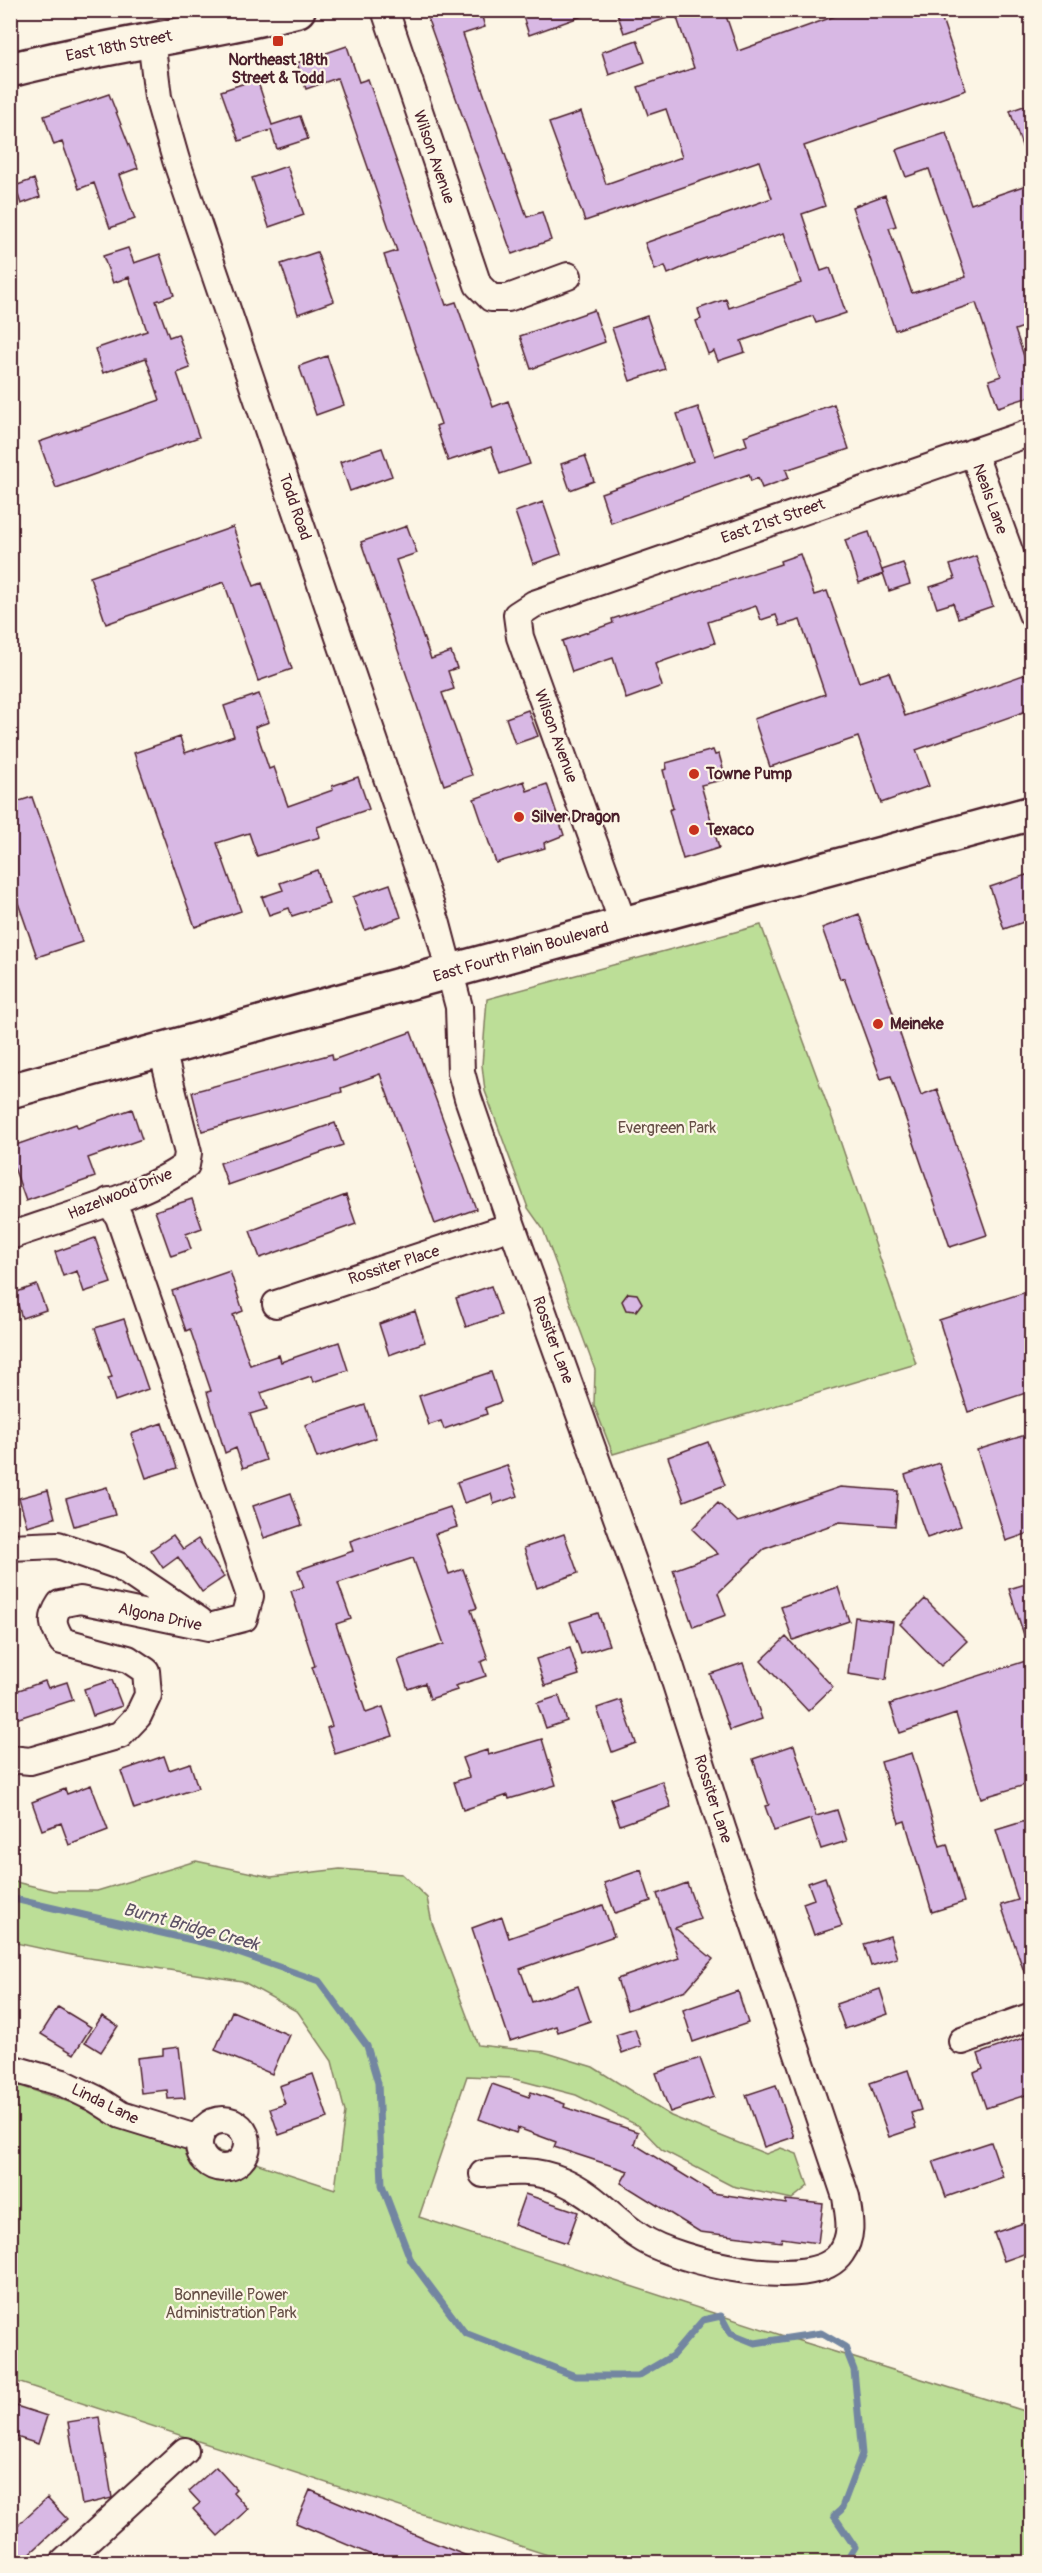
<svg xmlns="http://www.w3.org/2000/svg" width="1042" height="2573" font-family="Pangolin,sans-serif">
  <style>
    .green { fill: #bcde97; stroke: #837e61; stroke-width: 1.5 }
    .lines { fill: none; stroke-linecap: round; stroke-linejoin: round }
    .stream { stroke: #7386a1; stroke-width: 7 }
    .building { fill: #d8b8e4; stroke: #4a1f2b; stroke-width: 1.5 }
    .street-casing { stroke: #4a1f2b; stroke-width: 30 }
    .secondary-casing { stroke: #4a1f2b; stroke-width: 38 }
    .street { stroke: #fcf5e5; stroke-width: 26 }
    .secondary { stroke: #fcf5e5; stroke-width: 33 }
    .poi-dot { fill: #c8321e; stroke: #fcf5e5; stroke-width: 2 }
    .labels { text-anchor: middle; dominant-baseline: central; stroke-width: 4.5; stroke-linejoin: round; paint-order: stroke }
    .street-label { font-size: 16px; fill: #4a1f2b; stroke: #fcf5e5 }
    .poi-label { font-size: 16px; font-weight: bold; fill: #4a1f2b; stroke: #fcf5e5; text-anchor: start }
    .park-label { font-size: 16px; fill: #664f46; stroke: #fcf5e5 }
    .water-label { font-size: 18px; font-style: italic; fill: #5e5366; stroke: #fcf5e5 }
  </style>
  <rect width="100%" height="100%" fill="#fcf5e5"/>
  <filter id="ink" filterUnits="userSpaceOnUse"><feTurbulence type="fractalNoise" baseFrequency=".0167" numOctaves="2"/><feDisplacementMap in="SourceGraphic" scale="12" xChannelSelector="R" yChannelSelector="G"/><feConvolveMatrix kernelMatrix="1 2 1 2 8 2 1 2 1" color-interpolation-filters="sRGB"/></filter>
  <g filter="url(#ink)">
    <path class="green" d="M761,925L834,1123L916,1364L613,1454L594,1405L595,1370L543,1229L528,1208L485,1091L482,1065L487,999Z
      M196,1861L271,1877L340,1869L402,1874L427,1898L432,1923L478,2045L544,2052L593,2067L671,2116L766,2154L781,2148L797,2154L808,2186L792,2199L732,2186L662,2150L639,2126L576,2095L511,2078L467,2076L419,2217L790,2338L1031,2413V2562H569L11,2380V2083L335,2189L345,2112L332,2061L298,2012L242,1981L76,1956L11,1942V1881L54,1891H97Z"/>
    <g class="lines">
      <path class="stream" d="M10,1898L218,1946L319,1981L367,2046L378,2083L382,2185L411,2261L465,2333L575,2376H638L672,2356L703,2320L721,2316L730,2333L755,2343L821,2333L845,2347L854,2370L862,2454L841,2510L834,2516L855,2547L846,2562"/>
    </g>
    <path class="building" d="M445,10H480L485,27L463,34L527,217L542,212L551,240L512,254L427,17Z
      M521,10H591V13L529,35Z
      M616,10H724L738,51L852,10H939L966,90L804,146L825,206L802,214L821,271L830,268L846,313L816,323L813,316L741,341L745,352L718,361L714,351L708,354L696,321L701,319L698,309L726,299L729,308L801,283L784,233L700,260L668,274L665,266L655,270L645,243L772,198L759,161L585,221L549,123L581,112L606,184L682,157L666,109L648,115L638,87L694,68L676,15L624,33Z
      M637,40L645,62L609,75L602,52Z
      M347,46L359,82L368,79L446,305L456,302L493,407L508,401L530,464L500,474L491,447L448,461L436,426L441,424L384,255L397,251L337,78L306,89L297,63Z
      M257,79L272,125L300,116L308,139L277,149L271,130L239,141L221,91Z
      M109,94L138,168L119,175L135,219L110,228L94,183L79,189L62,142L54,145L44,116Z
      M1032,103V165L1029,166L1010,111Z
      M946,133L971,204L1032,183V240L1025,241L1032,258V324L1015,330L1032,379V396L998,407L989,380L1001,376L976,303L895,330L852,207L885,195L896,226L889,228L912,293L966,277L929,169L906,177L896,150Z
      M287,166L304,215L269,227L252,178Z
      M34,179L40,197L21,204L15,186Z
      M128,248L134,263L160,254L174,295L156,301L169,337L178,334L190,368L177,373L199,437L56,488L39,442L160,400L146,358L103,373L95,349L147,331L129,277L113,283L103,256Z
      M317,252L334,301L298,314L281,264Z
      M594,310L605,342L531,369L520,336Z
      M647,316L665,369L630,381L612,328Z
      M327,356L344,405L316,415L299,366Z
      M834,404L849,449L786,470L789,478L762,488L758,478L751,481L749,474L611,523L601,493L693,461L677,414L698,407L715,456L747,445L744,436Z
      M382,448L392,476L350,491L340,462Z
      M585,456L594,481L570,490L561,464Z
      M543,502L561,554L533,564L515,512Z
      M407,526L417,553L396,560L431,659L451,652L457,668L448,671L454,689L442,693L472,775L444,785L361,542Z
      M233,527L254,586L262,583L292,669L258,681L224,582L106,624L90,577Z
      M869,532L883,574L859,583L845,540Z
      M800,554L814,595L827,591L859,682L889,672L905,716L1032,672V709L916,750L929,786L881,803L858,737L770,767L754,719L825,694L800,620L780,626L776,615L761,620L756,606L708,622L715,643L655,664L662,686L626,699L613,658L572,672L562,641L613,623L612,619L781,564L780,561Z
      M976,556L993,606L958,618L953,603L937,608L930,587L955,579L950,565Z
      M903,563L910,584L889,591L882,570Z
      M259,694L269,722L255,727L269,769L274,767L288,806L333,790L332,786L358,777L369,809L317,827L320,837L257,856L249,833L217,843L241,911L195,927L134,753L180,737L185,753L234,736L224,706Z
      M528,710L538,736L515,744L506,718Z
      M713,750L715,755L719,754L726,779L701,785L719,848L683,859L669,810L673,808L663,770L667,769L666,763Z
      M524,781L527,791L547,784L564,835L544,843L545,848L496,863L474,799Z
      M32,797L82,942L37,957L10,880V804Z
      M317,870L329,904L292,916L289,908L269,915L262,897L283,890L280,883Z
      M1032,873V919L1004,929L990,887Z
      M390,884L401,917L365,930L353,897Z
      M859,914L921,1095L937,1089L987,1235L950,1247L891,1076L881,1079L844,978L840,979L822,928Z
      M411,1032L476,1209L435,1224L380,1074L341,1088L342,1092L202,1131L192,1092L332,1054L333,1060Z
      M132,1109L142,1139L88,1158L95,1177L26,1201L10,1156V1147L76,1124L78,1128Z
      M335,1123L343,1145L228,1185L220,1163Z
      M346,1195L356,1224L260,1258L250,1231Z
      M192,1199L202,1228L186,1234L191,1249L171,1256L155,1211Z
      M95,1238L111,1283L84,1292L77,1271L63,1276L55,1252Z
      M230,1271L243,1311L233,1315L250,1365L279,1355L281,1362L339,1342L348,1370L313,1382L311,1376L261,1393L267,1409L250,1414L266,1460L243,1468L236,1448L225,1453L207,1392L211,1391L190,1329L186,1331L172,1291Z
      M37,1285L46,1310L22,1318L14,1293Z
      M491,1286L501,1315L466,1327L456,1298Z
      M1032,1290V1391L968,1412L939,1320Z
      M628,1293L637,1294L642,1303L636,1311L626,1310L622,1301Z
      M415,1311L425,1342L389,1355L379,1324Z
      M124,1319L148,1389L115,1401L108,1378L112,1377L95,1328Z
      M491,1372L501,1402L485,1408L487,1414L444,1429L441,1421L429,1425L419,1396Z
      M365,1405L376,1438L317,1458L305,1425Z
      M162,1423L177,1468L146,1478L131,1434Z
      M1032,1433V1532L1006,1541L977,1450Z
      M708,1442L725,1485L684,1501L668,1457Z
      M939,1463L961,1526L927,1538L905,1475Z
      M507,1465L518,1496L494,1504L491,1494L464,1503L457,1482Z
      M107,1487L115,1515L74,1526L66,1499Z
      M840,1487L898,1491L895,1526L840,1522L764,1549L718,1593L726,1615L693,1627L673,1570L718,1554L692,1529L718,1503L738,1522Z
      M48,1490L55,1518L27,1526L19,1498Z
      M291,1493L302,1525L264,1538L253,1506Z
      M450,1507L457,1527L435,1534L449,1574L463,1569L477,1608L471,1610L488,1659L481,1662L486,1676L455,1686L457,1690L430,1699L425,1683L408,1689L398,1660L444,1644L413,1558L338,1583L351,1619L336,1624L366,1713L383,1707L393,1736L335,1754L327,1728L332,1726L312,1667L315,1666L291,1591L304,1587L298,1570L353,1551L350,1541Z
      M564,1534L578,1573L537,1588L524,1548Z
      M173,1535L183,1549L198,1539L224,1577L202,1592L178,1557L163,1568L151,1550Z
      M1032,1582V1647H1028L1009,1589Z
      M838,1587L849,1621L793,1640L781,1607Z
      M925,1599L967,1641L941,1666L900,1624Z
      M598,1613L609,1645L581,1654L570,1622Z
      M855,1617L893,1622L886,1680L848,1674Z
      M786,1637L833,1687L808,1711L761,1661Z
      M570,1648L579,1675L545,1686L536,1659Z
      M1032,1659V1783L981,1798L956,1714L900,1733L890,1704Z
      M743,1663L762,1719L730,1730L710,1674Z
      M112,1680L122,1706L93,1716L84,1689Z
      M45,1681L48,1688L67,1682L73,1700L10,1721V1693Z
      M559,1696L567,1721L546,1728L537,1703Z
      M621,1700L636,1743L612,1752L597,1708Z
      M542,1739L556,1785L509,1799L508,1795L463,1810L454,1782L469,1777L462,1758L487,1750L488,1755Z
      M794,1745L816,1816L837,1810L847,1841L821,1849L811,1819L774,1831L765,1806L769,1805L753,1759Z
      M912,1753L940,1846L947,1844L964,1902L932,1912L905,1821L899,1823L881,1762Z
      M164,1756L169,1770L190,1763L198,1788L134,1809L121,1771Z
      M662,1781L671,1807L620,1825L611,1799Z
      M91,1785L108,1830L69,1845L61,1823L42,1830L32,1802L65,1789L67,1794Z
      M1032,1819V1985L1029,1986L1001,1905L1018,1900L996,1830Z
      M641,1870L651,1901L615,1913L604,1883Z
      M825,1877L842,1926L814,1935L803,1903L814,1899L808,1883Z
      M687,1883L700,1919L675,1928L713,1959L686,1990L627,2010L617,1979L679,1958L657,1894Z
      M603,1905L614,1936L520,1969L532,2002L578,1986L590,2021L558,2032L556,2026L510,2041L472,1928L502,1917L509,1938Z
      M890,1936L897,1958L871,1966L864,1944Z
      M880,1989L888,2014L845,2029L836,2004Z
      M738,1991L748,2023L693,2042L683,2010Z
      M58,2007L91,2027L74,2054L41,2034Z
      M232,2011L289,2035L272,2074L215,2050Z
      M102,2016L118,2026L101,2052L85,2042Z
      M635,2029L641,2046L622,2053L616,2035Z
      M1032,2035V2093L986,2108L974,2073L983,2069L978,2054Z
      M179,2047L185,2098L168,2099L167,2090L141,2093L137,2058L163,2055V2049Z
      M700,2058L714,2097L670,2112L656,2073Z
      M908,2070L921,2110L911,2113L916,2128L889,2137L870,2083Z
      M313,2074L328,2118L279,2135L270,2109L285,2104L279,2086Z
      M492,2084L529,2097L531,2092L565,2104L564,2107L638,2132L634,2144L713,2193L786,2204V2200L823,2204L818,2243L782,2238L781,2242L700,2232L621,2183L628,2171L554,2147L556,2142L518,2128L516,2133L479,2119Z
      M776,2085L794,2137L764,2147L746,2095Z
      M991,2142L1003,2177L946,2197L933,2161Z
      M525,2194L578,2212L567,2243L514,2225Z
      M1032,2220V2251L1004,2261L994,2233Z
      M10,2404L47,2416L38,2444L10,2435Z
      M99,2417L112,2498L82,2505L68,2422Z
      M216,2467L236,2489L233,2492L248,2509L218,2536L193,2509L200,2503L189,2491Z
      M310,2490L427,2540L482,2562H388L296,2523Z
      M47,2498L67,2519L21,2562H10V2532Z"/>
    <g class="lines">
      <defs>
        <path id="street" d="M385,10L478,285L491,298H508L568,276
          M151,39L158,97L176,160L437,924L459,1007L461,1072L468,1098L512,1226L668,1659L722,1828L846,2197C849,2217 854,2235 841,2253C814,2295 675,2261 640,2237C612,2219 595,2195 563,2181C537,2169 511,2171 483,2174
          M973,452L1032,614
          M623,923L520,637L517,615L534,604L1032,432
          M10,1236C60,1218 147,1195 186,1165L188,1153L162,1050
          M276,1304L512,1226
          M10,1547L58,1545L119,1566L200,1621
          M10,1759L30,1761L120,1735L138,1716L148,1695L146,1671L128,1659L62,1641C53,1626 50,1619 60,1604L80,1600L209,1627L244,1618L250,1596L119,1217L109,1201
          M962,2041L1032,2016
          M10,2068L63,2083L96,2099L121,2115L199,2139
          M199 2144a24 24 0 1 1 48 0a24 24 0 1 1-48 0Z
          M64,2562L185,2451"/>
        <path id="secondary" d="M10,70C105,45 203,34 298,10
          M10,1091L1032,813"/>
      </defs>
      <use href="#street" class="street-casing"/>
      <use href="#secondary" class="secondary-casing"/>
      <use href="#street" class="street"/>
      <use href="#secondary" class="secondary"/>
    </g>
  </g>
  <g class="poi-dot">
    <rect x="272" y="35" width="12" height="12" rx="3"/>
    <circle cx="694" cy="774" r="6"/>
    <circle cx="519" cy="817" r="6"/>
    <circle cx="694" cy="830" r="6"/>
    <circle cx="878" cy="1024" r="6"/>
  </g>
  <g class="labels">
    <g class="street-label">
      <text transform="translate(119 46) rotate(-11)">East 18th Street</text>
      <text transform="translate(434 157) rotate(71)">Wilson Avenue</text>
      <text transform="translate(990 499) rotate(70)">Neals Lane</text>
      <text transform="translate(295 507) rotate(71)">Todd Road</text>
      <text transform="translate(773 521) rotate(-19)">East 21st Street</text>
      <text transform="translate(556 736) rotate(70)">Wilson Avenue</text>
      <text transform="translate(521 952) rotate(-16)">East Fourth Plain Boulevard</text>
      <text transform="translate(120 1194) rotate(-22)">Hazelwood Drive</text>
      <text transform="translate(394 1265) rotate(-18)">Rossiter Place</text>
      <text transform="translate(553 1340) rotate(70)">Rossiter Lane</text>
      <text transform="translate(160 1617) rotate(12)">Algona Drive</text>
      <text transform="translate(713 1799) rotate(72)">Rossiter Lane</text>
      <text transform="translate(105 2104) rotate(26)">Linda Lane</text>
    </g>
    <g class="poi-label">
      <text x="278" y="60" text-anchor="middle">Northeast 18th<tspan x="278" dy="18">Street &amp; Todd</tspan></text>
      <text x="706" y="774">Towne Pump</text>
      <text x="531" y="817">Silver Dragon</text>
      <text x="706" y="830">Texaco</text>
      <text x="890" y="1024">Meineke</text>
    </g>
    <g class="park-label">
      <text x="667" y="1128">Evergreen Park</text>
      <text x="231" y="2295">Bonneville Power<tspan x="231" dy="18">Administration Park</tspan></text>
    </g>
    <g class="water-label">
      <text transform="translate(191 1927) rotate(15)">Burnt Bridge Creek</text>
    </g>
  </g>
  <rect width="1042" height="2573" fill="none" stroke="#fcf5e5" stroke-width="36"/>
  <rect x="18" y="18" width="1006" height="2537" fill="none" stroke="#4a1f2b" stroke-width="2" filter="url(#ink)"/>
</svg>
